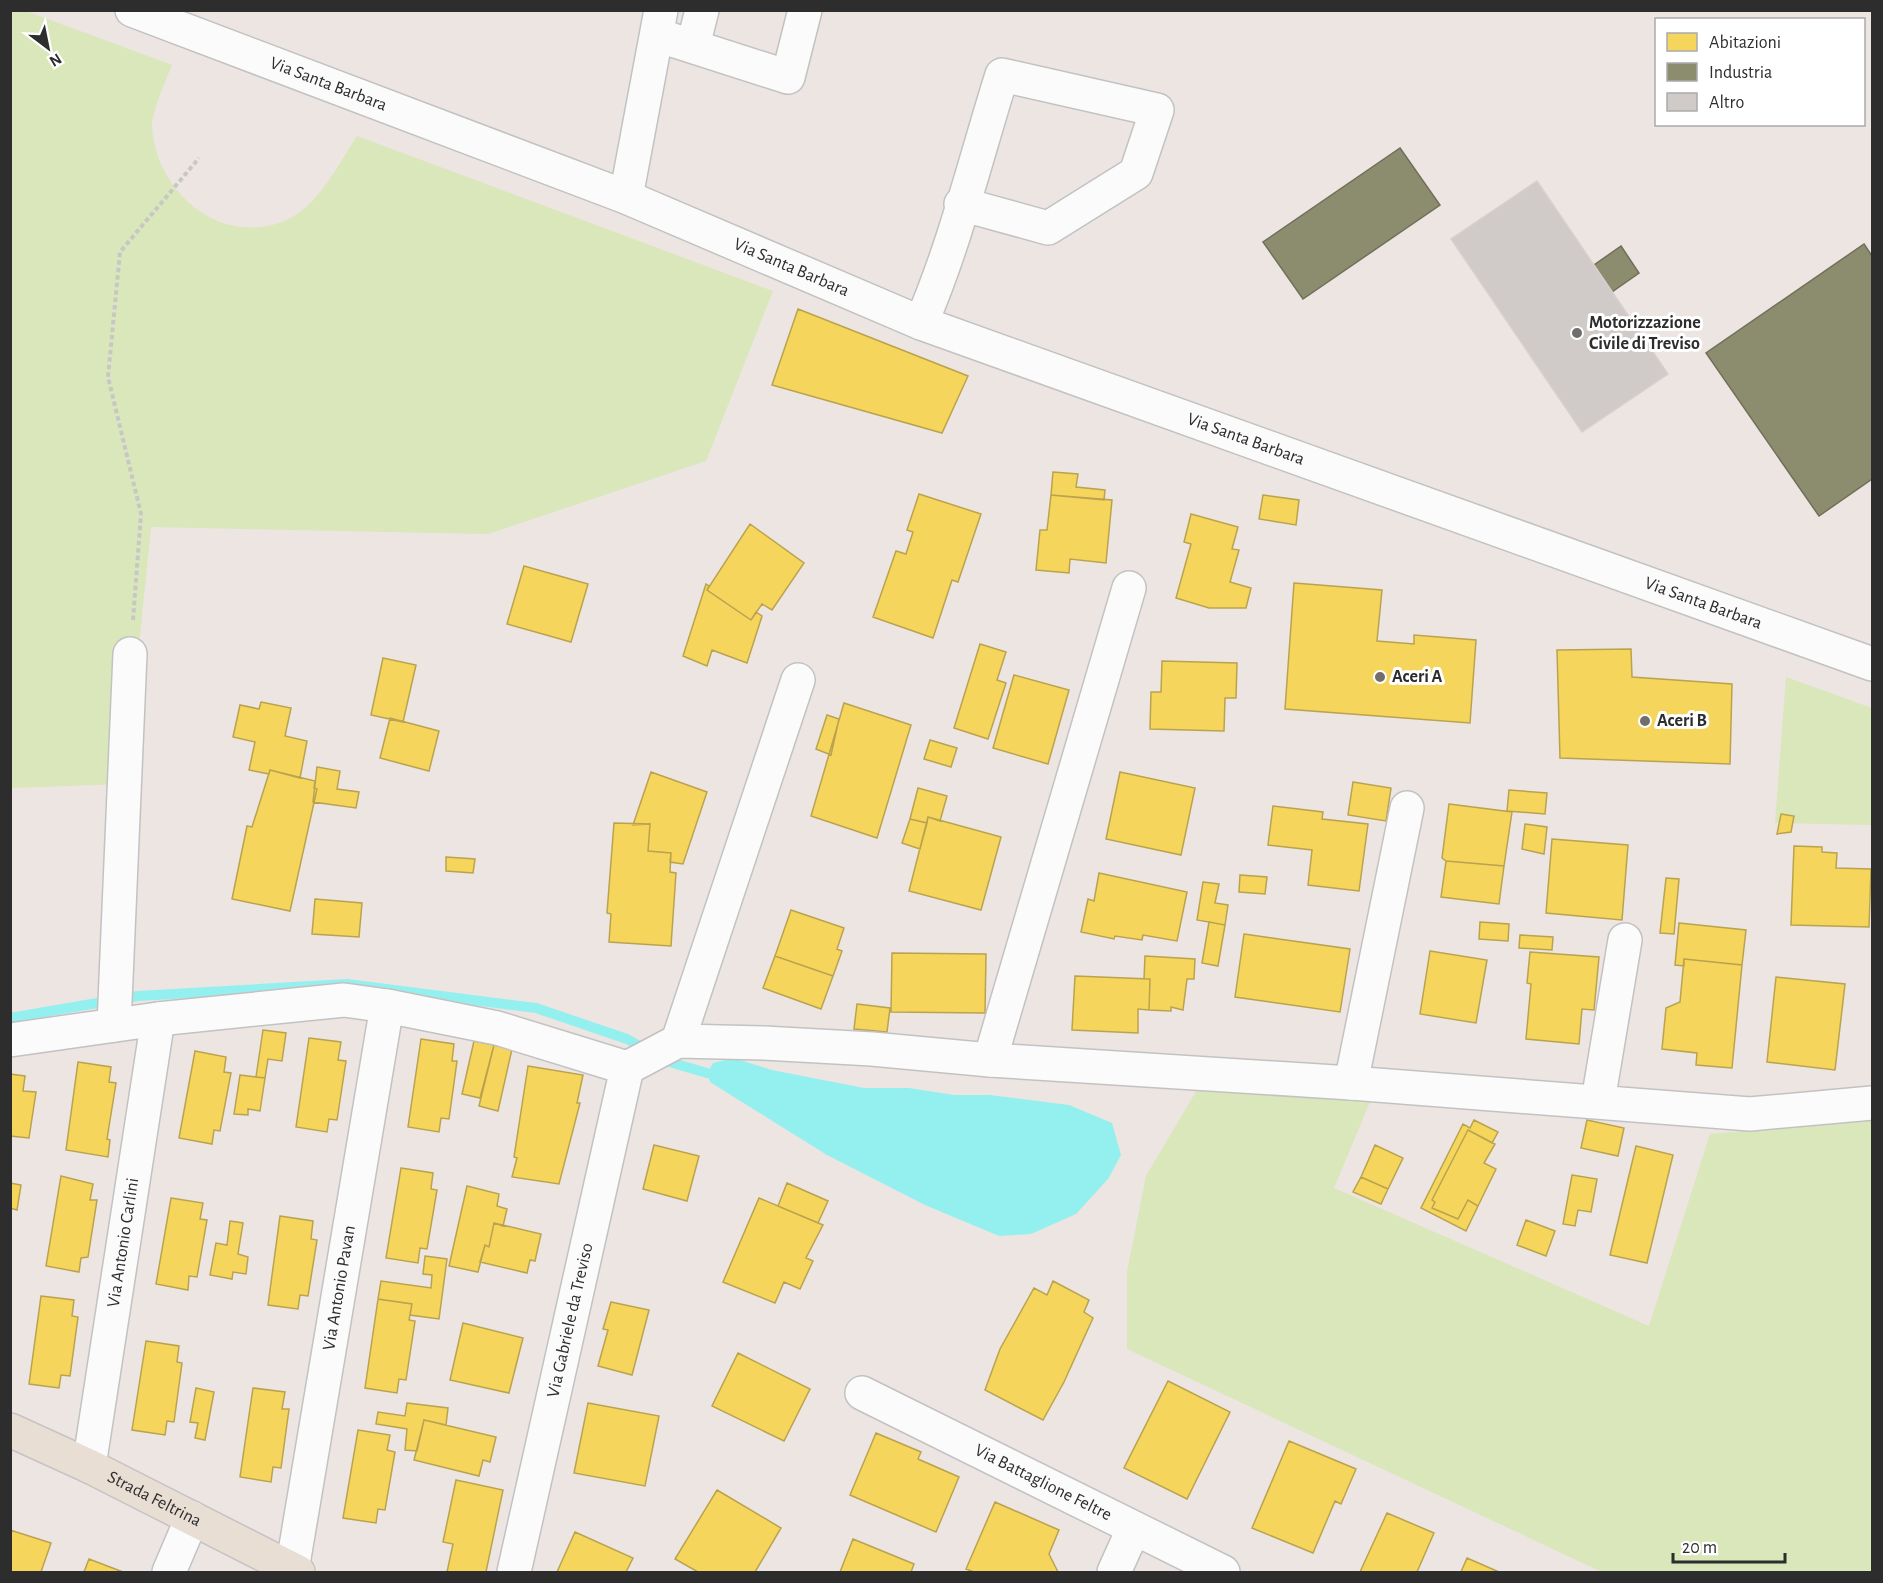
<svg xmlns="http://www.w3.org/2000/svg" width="1883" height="1583" font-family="'Alegreya Sans',sans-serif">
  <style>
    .green { fill: #d9e7ba }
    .water { fill: #94f0ef }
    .homes { fill: #f6d55c; stroke: #baa34e; stroke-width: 1.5 }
    .industry { fill: #8c8c6e; stroke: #70705a; stroke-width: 1.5 }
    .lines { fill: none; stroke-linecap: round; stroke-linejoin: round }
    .stream { stroke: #94f0ef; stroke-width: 10 }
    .building { fill: #d0cbc9; stroke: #d7d1ce; stroke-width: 1.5 }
    .minor-casing { stroke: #c3c2c2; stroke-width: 36 }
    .major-casing { stroke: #c6c3c3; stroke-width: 36 }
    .path { stroke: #c8c7c6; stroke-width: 4; stroke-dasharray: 4.5 3; stroke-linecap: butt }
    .minor { stroke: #fcfbfb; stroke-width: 33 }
    .major { stroke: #e9ded4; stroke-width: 33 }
    .poi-dot { fill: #706d6c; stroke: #fff; stroke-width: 2 }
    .labels { text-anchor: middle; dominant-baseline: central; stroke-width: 6; stroke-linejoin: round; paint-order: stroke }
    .street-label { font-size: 18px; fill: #2d2d2d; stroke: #fff }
    .poi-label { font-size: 18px; font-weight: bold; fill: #2d2d2d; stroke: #fff; text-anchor: start }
  </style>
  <rect width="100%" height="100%" fill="#ece5e2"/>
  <path class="green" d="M10,11H26L172,65C166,80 152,111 152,126C155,190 218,246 282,222C317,209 338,165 357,136L773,291L706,461L488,534L151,527L125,784L11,788Z
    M1786,677L1872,708V825L1775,823Z
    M1198,1088L1372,1097L1334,1188L1649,1326L1710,1134L1872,1119V1572H1602L1127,1349V1272L1146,1176Z"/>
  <path class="water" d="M733,1058L772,1070L864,1088H909L954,1095H990L1069,1105L1112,1123L1121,1155L1108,1179L1076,1214L1031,1234L999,1236L925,1205L827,1155L710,1082L707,1073L713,1063Z"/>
  <path class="homes" d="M798,309L968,376L942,433L772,385Z
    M1053,472L1078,474L1076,487L1105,490L1104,500L1051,495Z
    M919,494L981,514L958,582L952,580L933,638L873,617L896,551L906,554L913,532L907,530Z
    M1051,495L1112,500L1106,563L1070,559L1069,573L1036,570L1040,530H1047Z
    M1263,495L1299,500L1296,525L1259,519Z
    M1191,514L1238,527L1232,549L1239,550L1230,582L1251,588L1246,608H1209L1176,598L1191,544L1184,542Z
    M750,524L804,563L772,610L762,604L751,620L707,590Z
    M524,566L588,584L571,642L507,624Z
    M1294,583L1382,590L1377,641L1414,644V635L1476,640L1470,723L1285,709Z
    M706,584L709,586L707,590L751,620L756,612L762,616L747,663L712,650L707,666L683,656Z
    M980,644L1006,652L997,680L1006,683L988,739L954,728Z
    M1631,649L1632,677L1732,684L1730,764L1560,758L1557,650Z
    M383,658L416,665L403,722L371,715Z
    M1162,661L1237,663L1236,698H1225L1224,731L1150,729L1151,692H1161Z
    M1014,675L1069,690L1048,764L993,748Z
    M261,702L291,708L285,736L307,741L300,778L270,770L269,774L249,770L255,742L233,737L240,705L259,709Z
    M844,703L911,725L877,838L811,816Z
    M827,715L839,719L831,755L816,749Z
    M390,718L439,731L429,771L380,758Z
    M930,740L957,748L951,767L924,759Z
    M317,767L340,771L337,789L359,792L356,808L313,802Z
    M270,770L315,781L314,788L317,789L290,911L232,899L247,826L252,827Z
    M651,772L707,792L683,864L670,862L671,853L648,851L650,824L633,825Z
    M1120,772L1195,788L1181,855L1106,839Z
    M1353,782L1391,788L1386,821L1348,815Z
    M918,788L947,796L940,821L928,817L927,823L910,819Z
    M1509,790L1547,793L1545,814L1507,811Z
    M1449,804L1512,812L1504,866L1446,861L1442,858Z
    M1273,806L1323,812L1322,819L1368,824L1359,891L1308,885L1312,850L1268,845Z
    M1781,814L1794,816L1791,832L1777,834Z
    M928,817L1001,837L981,910L909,891Z
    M910,819L927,823L920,849L902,843Z
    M614,823L650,824L648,851L671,853L670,872L676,873L671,946L609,942L611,914L607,913Z
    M1525,824L1547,827L1544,854L1522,849Z
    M1552,839L1628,845L1622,920L1546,913Z
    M1794,846L1822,847V852L1837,853L1836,868L1871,869L1869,927L1791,925Z
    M446,857L475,859L473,873L446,871Z
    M1446,861L1504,866L1499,904L1441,897Z
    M1099,873L1187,892L1177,941L1143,935L1142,940L1115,936L1114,939L1081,932L1088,899L1094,901Z
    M1240,875L1267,877L1265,894L1239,892Z
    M1666,878L1679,879L1674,934L1660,933Z
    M1203,882L1219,884L1215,903L1228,905L1225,925L1197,920Z
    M315,899L362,903L359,937L312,934Z
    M791,910L844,928L837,949L842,951L833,976L775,956Z
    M1209,922L1225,925L1218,966L1202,963Z
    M1480,922L1509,924L1508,941L1479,939Z
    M1679,923L1746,930L1742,965L1684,959V966L1675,965Z
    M1244,934L1350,949L1340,1012L1235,997Z
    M1520,935L1553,937L1552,950L1519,948Z
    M1430,951L1487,960L1476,1023L1420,1014Z
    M1530,952L1599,957L1594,1010L1582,1009L1579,1044L1526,1039L1531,984L1527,983Z
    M892,953L986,954L985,1013L891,1012Z
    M775,956L833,976L821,1009L763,988Z
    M1145,956L1195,959L1194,979H1187L1183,1010L1171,1007V1011L1149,1010L1150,979H1144Z
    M1684,959L1742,965L1732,1068L1696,1065L1697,1053L1662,1049L1666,1008L1680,1002Z
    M1075,976L1150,979L1149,1010L1138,1009V1033L1072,1030Z
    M1776,977L1845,984L1835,1070L1767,1062Z
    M857,1004L890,1008L887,1032L854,1029Z
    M263,1030L286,1033L282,1061L268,1059L265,1078L256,1077Z
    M309,1038L341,1042L338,1060L346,1061L337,1120L329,1119L327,1132L296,1127Z
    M421,1039L454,1044L452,1061H457L449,1119L441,1118L439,1132L408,1127Z
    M474,1041L494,1045L480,1098L462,1094Z
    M494,1045L512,1049L498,1111L479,1106Z
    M195,1051L226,1057L224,1072L231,1073L220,1131L214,1130L212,1144L179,1138Z
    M78,1062L111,1067L109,1082L116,1083L107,1139L110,1140L108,1157L66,1150Z
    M528,1066L583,1075L577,1103H580L559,1184L512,1177L517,1158L514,1157Z
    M10,1074L25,1076L23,1091L36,1092L29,1138L10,1136Z
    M240,1075L265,1078L260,1111L248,1109V1115L234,1114Z
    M1474,1120L1498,1132L1492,1143L1468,1130L1432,1200L1435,1202L1432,1208L1458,1219L1468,1200L1478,1206L1466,1231L1421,1208L1463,1124L1470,1128Z
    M1587,1120L1624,1128L1618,1156L1581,1148Z
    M1468,1130L1495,1144L1484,1163L1496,1169L1478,1206L1468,1200L1458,1219L1432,1208L1435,1202L1432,1200Z
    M654,1145L699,1156L687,1201L643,1189Z
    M1375,1145L1403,1158L1388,1189L1361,1177Z
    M1636,1146L1673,1155L1647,1263L1610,1255Z
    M401,1168L433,1173L431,1189L437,1190L427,1249L420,1248L418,1263L386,1258Z
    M1572,1175L1597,1179L1591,1212L1578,1210L1575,1226L1563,1224Z
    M61,1176L93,1184L90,1200H97L88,1257L81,1258L79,1272L46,1266Z
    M1361,1177L1388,1189L1381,1204L1353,1192Z
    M10,1183L21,1185L17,1210L10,1208Z
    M787,1183L828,1201L818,1223L778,1206Z
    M467,1186L499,1194L497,1206L507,1209L503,1226L494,1223L489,1247L485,1245L478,1272L449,1266Z
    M171,1198L203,1203L200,1219L207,1220L197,1277L189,1276L188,1290L156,1284Z
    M759,1198L823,1225L806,1258L813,1261L800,1289L784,1282L775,1303L723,1282Z
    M280,1216L313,1221L311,1239L317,1240L308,1296L300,1295L298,1309L268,1305Z
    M1526,1220L1555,1231L1546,1256L1517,1245Z
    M230,1221L243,1223L238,1254L248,1257L246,1274L233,1272L232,1279L210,1275L216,1243L227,1245Z
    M494,1223L541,1234L535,1261L530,1260L527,1273L480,1262L485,1245L489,1247Z
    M425,1256L447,1259L439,1319L410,1315L412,1304L378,1299L381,1281L431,1288L432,1275L423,1274Z
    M1053,1281L1089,1300L1084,1312L1093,1318L1064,1382L1043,1420L985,1390L1000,1349L1034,1288L1047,1295Z
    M41,1296L74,1300L72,1316L78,1317L70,1376L61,1375L59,1388L29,1384Z
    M378,1299L412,1304L409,1320L415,1321L406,1380L399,1379L397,1393L365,1388Z
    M611,1302L649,1310L632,1375L598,1366L608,1330L603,1329Z
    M463,1323L523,1338L509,1393L450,1380Z
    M146,1341L179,1346L177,1362L182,1363L174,1422L167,1421L165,1435L132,1430Z
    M738,1353L810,1389L784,1441L712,1406Z
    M1168,1381L1230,1412L1187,1499L1124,1468Z
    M196,1388L214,1392L205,1440L195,1438L198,1423L190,1422Z
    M253,1388L285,1392L282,1409H289L281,1468L273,1467L271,1482L240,1477Z
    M407,1403L448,1408L446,1425L424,1420L417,1451L405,1450L407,1429L376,1424L378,1412L405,1416Z
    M588,1403L659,1416L645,1486L574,1473Z
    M424,1420L496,1437L490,1462L483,1460L479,1476L414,1460Z
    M358,1430L390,1435L387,1450L395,1452L385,1510L378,1509L376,1523L343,1518Z
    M876,1433L921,1452L918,1459L959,1477L936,1532L850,1495Z
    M1289,1441L1356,1469L1341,1504L1335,1501L1313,1553L1252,1528Z
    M456,1480L503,1490L486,1572H447L453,1544L443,1542Z
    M717,1490L781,1528L755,1572H698L675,1559Z
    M995,1502L1059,1530L1049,1554L1058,1572H974L966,1569Z
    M1387,1513L1434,1533L1417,1572H1360Z
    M10,1530L51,1543L41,1572H10Z
    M575,1532L633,1558L626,1572H557Z
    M853,1539L914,1564L911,1572H840Z
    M1467,1558L1499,1572H1461Z
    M89,1559L123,1572H84Z"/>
  <path class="industry" d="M1400,148L1440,205L1303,299L1263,242Z
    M1864,244L1872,256V479L1819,516L1706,353Z
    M1621,246L1639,273L1612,292L1594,265Z"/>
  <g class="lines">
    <path class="stream" d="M10,1018L138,996L347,984L536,1008L627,1039L666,1061L707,1073"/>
  </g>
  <path class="building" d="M1537,181L1668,374L1582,432L1451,239Z"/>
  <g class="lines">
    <defs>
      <g id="minor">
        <path id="s1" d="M132,10L626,197L921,323L1872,664"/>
        <path d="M657,35L788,77L805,10"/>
        <path d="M693,46L702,10"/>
        <path d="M626,197L661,10"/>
        <path d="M921,323C955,245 976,157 1002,75L1157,110L1136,173L1048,228L961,204"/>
        <path d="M114,1025L130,654"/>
        <path d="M10,1040L158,1019L344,1000L387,1006L497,1028L627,1068L678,1041L764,1043L872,1049L990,1060L1351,1083L1750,1114L1872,1103"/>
        <path d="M678,1041L798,680"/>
        <path d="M990,1060L1129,588"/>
        <path d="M1351,1083L1407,808"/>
        <path d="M1598,1101L1625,940"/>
        <path id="s2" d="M862,1393L1223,1572"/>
        <path id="s3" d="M89,1466L158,1019"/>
        <path id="s4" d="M292,1570L387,1006"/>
        <path d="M169,1572L192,1518"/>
        <path id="s5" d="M514,1572L627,1068"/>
        <path d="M1114,1572L1133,1530"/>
      </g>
      <g id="major">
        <path id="s6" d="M10,1430L89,1466L298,1572"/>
      </g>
    </defs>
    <use href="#minor" class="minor-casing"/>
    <use href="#major" class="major-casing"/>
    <path class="path" d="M133,620L141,514L108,377L120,252L199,158"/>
    <use href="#minor" class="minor"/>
    <use href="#major" class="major"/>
  </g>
  <g class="poi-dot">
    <circle cx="1577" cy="333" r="6"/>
    <circle cx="1380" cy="677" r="6"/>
    <circle cx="1645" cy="721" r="6"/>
  </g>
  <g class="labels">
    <g class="street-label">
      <text stroke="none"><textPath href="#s1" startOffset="210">Via Santa Barbara</textPath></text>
      <text stroke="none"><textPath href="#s1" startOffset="708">Via Santa Barbara</textPath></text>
      <text stroke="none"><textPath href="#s1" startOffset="1194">Via Santa Barbara</textPath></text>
      <text stroke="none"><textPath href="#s1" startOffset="1680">Via Santa Barbara</textPath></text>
      <text stroke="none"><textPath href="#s3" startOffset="226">Via Antonio Carlini</textPath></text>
      <text stroke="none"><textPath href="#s4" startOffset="286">Via Antonio Pavan</textPath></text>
      <text stroke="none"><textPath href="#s5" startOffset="258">Via Gabriele da Treviso</textPath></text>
      <text stroke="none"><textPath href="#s2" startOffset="202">Via Battaglione Feltre</textPath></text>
      <text stroke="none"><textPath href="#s6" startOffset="160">Strada Feltrina</textPath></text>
    </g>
    <g class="poi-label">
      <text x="1589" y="323">Motorizzazione<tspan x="1589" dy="21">Civile di Treviso</tspan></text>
      <text x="1392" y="677">Aceri A</text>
      <text x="1657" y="721">Aceri B</text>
    </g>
  </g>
  <rect width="1883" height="1583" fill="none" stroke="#2d2d2d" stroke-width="24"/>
  <rect x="1655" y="18" width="210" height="108" fill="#ffffff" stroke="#ababab" stroke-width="1.5"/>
  <rect x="1667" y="33" width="30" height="18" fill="#f6d55c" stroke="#ababab" stroke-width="1.5"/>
  <text x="1709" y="48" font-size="18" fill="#2d2d2d">Abitazioni</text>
  <rect x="1667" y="63" width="30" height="18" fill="#8c8c6e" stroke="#ababab" stroke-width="1.5"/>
  <text x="1709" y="78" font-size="18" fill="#2d2d2d">Industria</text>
  <rect x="1667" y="93" width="30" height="18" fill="#d0cbc9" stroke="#ababab" stroke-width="1.5"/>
  <text x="1709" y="108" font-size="18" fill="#2d2d2d">Altro</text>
  <g transform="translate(48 48) rotate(148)" stroke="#ffffff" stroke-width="4.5" paint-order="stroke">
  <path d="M0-4.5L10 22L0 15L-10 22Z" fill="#2d2d2d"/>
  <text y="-9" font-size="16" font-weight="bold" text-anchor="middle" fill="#2d2d2d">N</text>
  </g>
  <path d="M1673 1553v9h112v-9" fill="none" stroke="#2d2d2d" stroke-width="3"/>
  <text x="1682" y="1553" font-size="18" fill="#2d2d2d" stroke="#ffffff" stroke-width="4.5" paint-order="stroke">20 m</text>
</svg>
